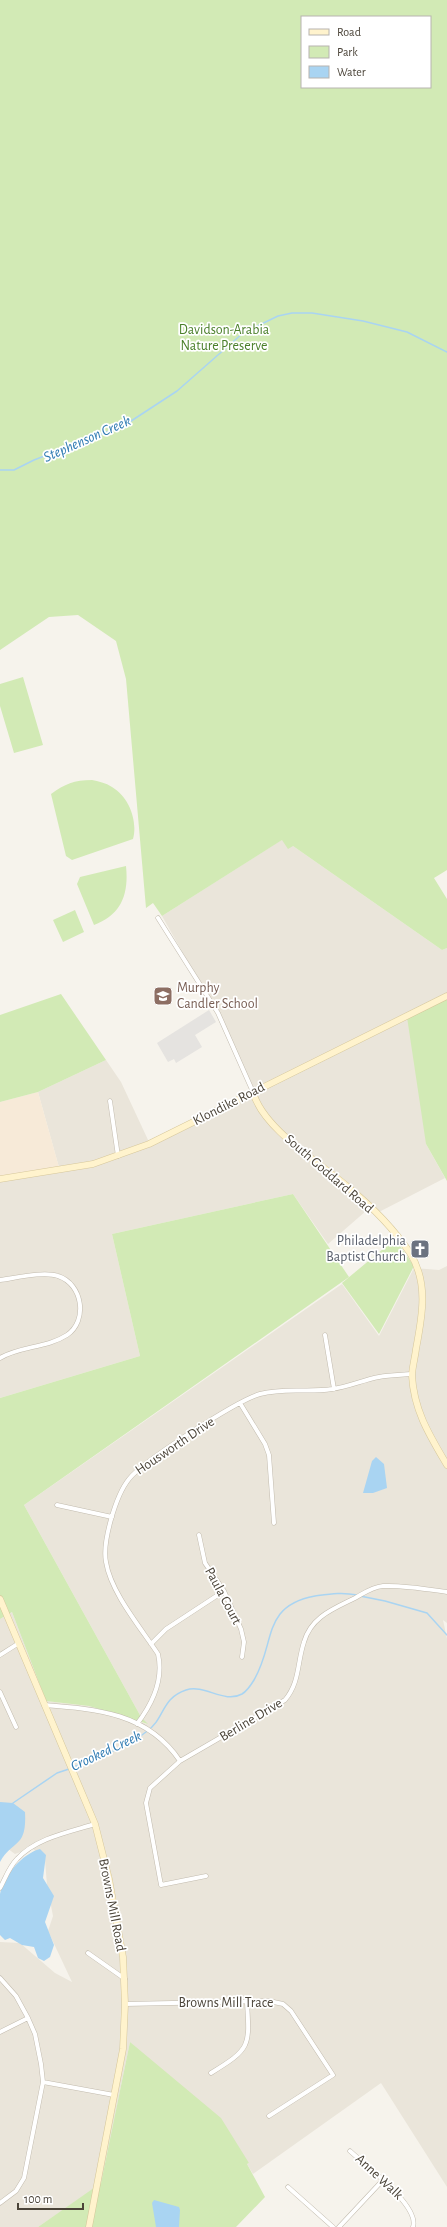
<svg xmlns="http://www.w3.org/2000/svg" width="447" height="2227" font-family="'Alegreya Sans',sans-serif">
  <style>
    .residential { fill: #eae5da }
    .commercial { fill: #f7ead8 }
    .green { fill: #d2eab5; fill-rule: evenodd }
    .parking { fill: #e5e3e0 }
    .water { fill: #a9d4f2 }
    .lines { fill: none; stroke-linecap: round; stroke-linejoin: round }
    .stream { stroke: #a9d4f2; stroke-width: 1.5 }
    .street-casing { stroke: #c2bbae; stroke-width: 5 }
    .secondary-casing { stroke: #d6c79b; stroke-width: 7 }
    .street { stroke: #fff; stroke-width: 4 }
    .secondary { stroke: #fff3cd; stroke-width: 6 }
    .labels { text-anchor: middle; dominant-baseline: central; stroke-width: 3.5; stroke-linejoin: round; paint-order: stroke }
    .park-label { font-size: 14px; fill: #4a7f2a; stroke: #fff }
    .education-label { font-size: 14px; fill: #785e54; stroke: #fff; text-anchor: start }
    .street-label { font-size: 14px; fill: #4b4439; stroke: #fff }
    .worship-label { font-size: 14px; fill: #5b616d; stroke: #fff; text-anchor: end }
    .water-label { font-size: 15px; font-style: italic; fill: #2e7ab2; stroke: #fff }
  </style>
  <rect width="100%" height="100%" fill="#f6f3ec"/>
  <path class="residential" d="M283,839L442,950L447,948V996L426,1144L445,1178L377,1213L366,1211L328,1244L293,1194L112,1234L140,1356L0,1398V1181L60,1171L38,1092L106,1060L121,1082L149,1142L256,1093L227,1031L162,916Z
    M447,1266V1623L443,1620L447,1639V2187L381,2083L253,2174L247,2164L249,2163L130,2042L101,2184L38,2227H0V1942L20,1943L55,1973L72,1982L48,1931L53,1916L47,1885L45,1860L32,1848L15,1854L0,1843V1619L12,1612L46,1701L89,1706L147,1724L141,1717L24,1505L342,1284L379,1336L414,1268L439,1270Z"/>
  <path class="commercial" d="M38,1092L60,1171L0,1181V1102Z"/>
  <path class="green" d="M0,0H447V870L434,878L447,899V948L442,950L293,846L288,849L282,840L162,916L153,903L146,908L126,679L116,641L78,615L49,617L0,650ZM302,17H430V87H302Z
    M23,677L43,745L14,753L0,706V684Z
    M92,780C98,781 106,783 112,787C129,797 138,821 133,839L72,860L66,856L51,794C65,784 74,780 92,780Z
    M126,866C129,895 121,915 94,925L77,884L80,877Z
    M75,910L84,932L63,942L53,920Z
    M61,994L106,1060L38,1092L0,1102V1015Z
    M447,997V1181L426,1144L407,1017Z
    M293,1194L349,1277L24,1505L141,1717L148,1724L89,1706L46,1701L12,1612L0,1619V1398L140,1356L112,1234Z
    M395,1239L414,1266L379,1334L342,1283Z
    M130,2042L221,2118L249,2163L247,2164L265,2197L236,2227H38L101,2183Z"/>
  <path class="parking" d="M209,1010L216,1022L195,1035L202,1047L176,1063L174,1059L168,1062L157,1043Z"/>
  <path class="water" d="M376,1457L384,1464L387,1488L373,1493H363L372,1461Z
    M0,1802L13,1803L25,1812C27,1849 13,1839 0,1862Z
    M40,1849L46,1855L43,1878L54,1896L45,1922L54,1945L50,1957L44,1961L38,1958L34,1947L22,1945L10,1938L5,1940L0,1935C0,1922 0,1906 0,1894C4,1875 22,1854 40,1849Z
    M154,2200L179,2207L180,2210L179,2227H156L152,2203Z"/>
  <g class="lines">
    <path class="stream" d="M0,470H14L34,460L125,425L177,391L243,333L278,316L292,313H312L363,321L407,332L447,352
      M360,1596L385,1601L427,1613L447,1635
      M73,1767C96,1759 127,1747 146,1732C166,1718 160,1699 186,1690C205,1684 224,1704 242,1694C247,1691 251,1685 254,1680C276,1643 261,1606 315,1596C330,1594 342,1592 357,1595
      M13,1803L57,1773L69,1769"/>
    <defs>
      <path id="street" d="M158,918L218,1013L253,1092
        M110,1101L118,1156
        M0,1280C15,1278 44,1271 58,1276C83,1284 88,1321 67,1335C47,1348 20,1346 0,1358
        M325,1335L334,1389
        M240,1403L265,1444L269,1455L274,1523
        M57,1505L112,1517
        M199,1535L205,1563L224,1591L241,1629L244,1642L242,1657
        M151,1644L166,1629L224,1591
        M0,1655L19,1643
        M0,1692L16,1727
        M44,1705C97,1709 148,1713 180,1761
        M137,1724C153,1703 164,1680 158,1654C141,1628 111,1593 106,1562C102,1542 116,1495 129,1479C143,1461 238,1400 260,1394C286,1387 307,1393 332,1389C348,1387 363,1380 379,1377C390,1375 401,1375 412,1374
        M206,1876L161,1885L146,1803L150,1788L180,1761L285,1700C300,1682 297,1663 304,1642C311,1617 333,1609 355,1598C364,1593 372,1587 383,1586C404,1585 426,1589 447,1592
        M0,1888C5,1879 9,1867 17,1859C36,1838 69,1832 95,1824
        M88,1953L125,1979
        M0,1978L16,1996L28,2018L35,2034L41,2064L43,2082L24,2178L16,2191L0,2203
        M125,2004L269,2001L283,2004L291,2011L333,2075L269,2116
        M0,2032L28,2018
        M211,2073C250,2049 250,2047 247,2003
        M43,2082L114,2095
        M350,2151C365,2165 420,2206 413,2227
        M288,2187L333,2227
        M339,2227L382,2181"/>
      <path id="secondary" d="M253,1092C263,1129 319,1162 348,1187C370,1205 394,1229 410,1253C429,1283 422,1317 416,1349C415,1358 412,1368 412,1376C414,1411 430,1436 447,1465
        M0,1179L93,1164L149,1144L447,996
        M0,1599L95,1824L109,1879L123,1957L125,2004L123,2049L89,2227"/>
    </defs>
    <use href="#street" class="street-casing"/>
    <use href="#secondary" class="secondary-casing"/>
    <use href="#street" class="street"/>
    <use href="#secondary" class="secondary"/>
  </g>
  <defs>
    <symbol id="school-square" viewBox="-11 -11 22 22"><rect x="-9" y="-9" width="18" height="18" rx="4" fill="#8d6e63" stroke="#fff"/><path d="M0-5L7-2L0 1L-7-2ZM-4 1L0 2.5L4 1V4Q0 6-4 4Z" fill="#fff"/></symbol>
    <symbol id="church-square" viewBox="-11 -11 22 22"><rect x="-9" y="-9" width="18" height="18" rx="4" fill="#6b7280" stroke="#fff"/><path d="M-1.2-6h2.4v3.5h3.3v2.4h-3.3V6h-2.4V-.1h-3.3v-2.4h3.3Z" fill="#fff"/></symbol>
  </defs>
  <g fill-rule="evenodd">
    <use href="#school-square" x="152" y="985" width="22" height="22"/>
    <use href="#church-square" x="409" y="1238" width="22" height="22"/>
  </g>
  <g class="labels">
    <g class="park-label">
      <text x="224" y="330">Davidson-Arabia<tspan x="224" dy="16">Nature Preserve</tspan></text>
    </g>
    <g class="education-label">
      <text x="177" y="988">Murphy<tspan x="177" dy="16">Candler School</tspan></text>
    </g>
    <g class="street-label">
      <text transform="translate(229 1104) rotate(-27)">Klondike Road</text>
      <text transform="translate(329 1174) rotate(41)">South Goddard Road</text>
      <text transform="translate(175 1446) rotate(-34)">Housworth Drive</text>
      <text transform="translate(223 1596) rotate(62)">Paula Court</text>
      <text transform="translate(251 1720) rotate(-31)">Berline Drive</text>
      <text transform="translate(112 1905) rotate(79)">Browns Mill Road</text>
      <text x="226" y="2003">Browns Mill Trace</text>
      <text transform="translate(379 2177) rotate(43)">Anne Walk</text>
    </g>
    <g class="worship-label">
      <text x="406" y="1241">Philadelphia<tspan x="406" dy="16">Baptist Church</tspan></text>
    </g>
    <g class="water-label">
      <text transform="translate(87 439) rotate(-24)">Stephenson Creek</text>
      <text transform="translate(106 1751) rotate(-25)">Crooked Creek</text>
    </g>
  </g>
  <rect x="301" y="16" width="130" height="72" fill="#ffffff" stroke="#b7b4b0"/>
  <rect x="309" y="29" width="20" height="6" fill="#fff3cd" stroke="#b7b4b0"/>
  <text x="337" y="36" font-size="12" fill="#4b4439">Road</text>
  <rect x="309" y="46" width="20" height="12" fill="#d2eab5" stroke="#b7b4b0"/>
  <text x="337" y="56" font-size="12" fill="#4b4439">Park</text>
  <rect x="309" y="66" width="20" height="12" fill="#a9d4f2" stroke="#b7b4b0"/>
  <text x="337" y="76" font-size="12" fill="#4b4439">Water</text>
  <path d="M18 2203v6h65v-6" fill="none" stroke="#4b4439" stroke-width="2"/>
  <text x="24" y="2203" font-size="12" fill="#4b4439" stroke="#ffffff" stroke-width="3" paint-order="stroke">100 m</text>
</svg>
